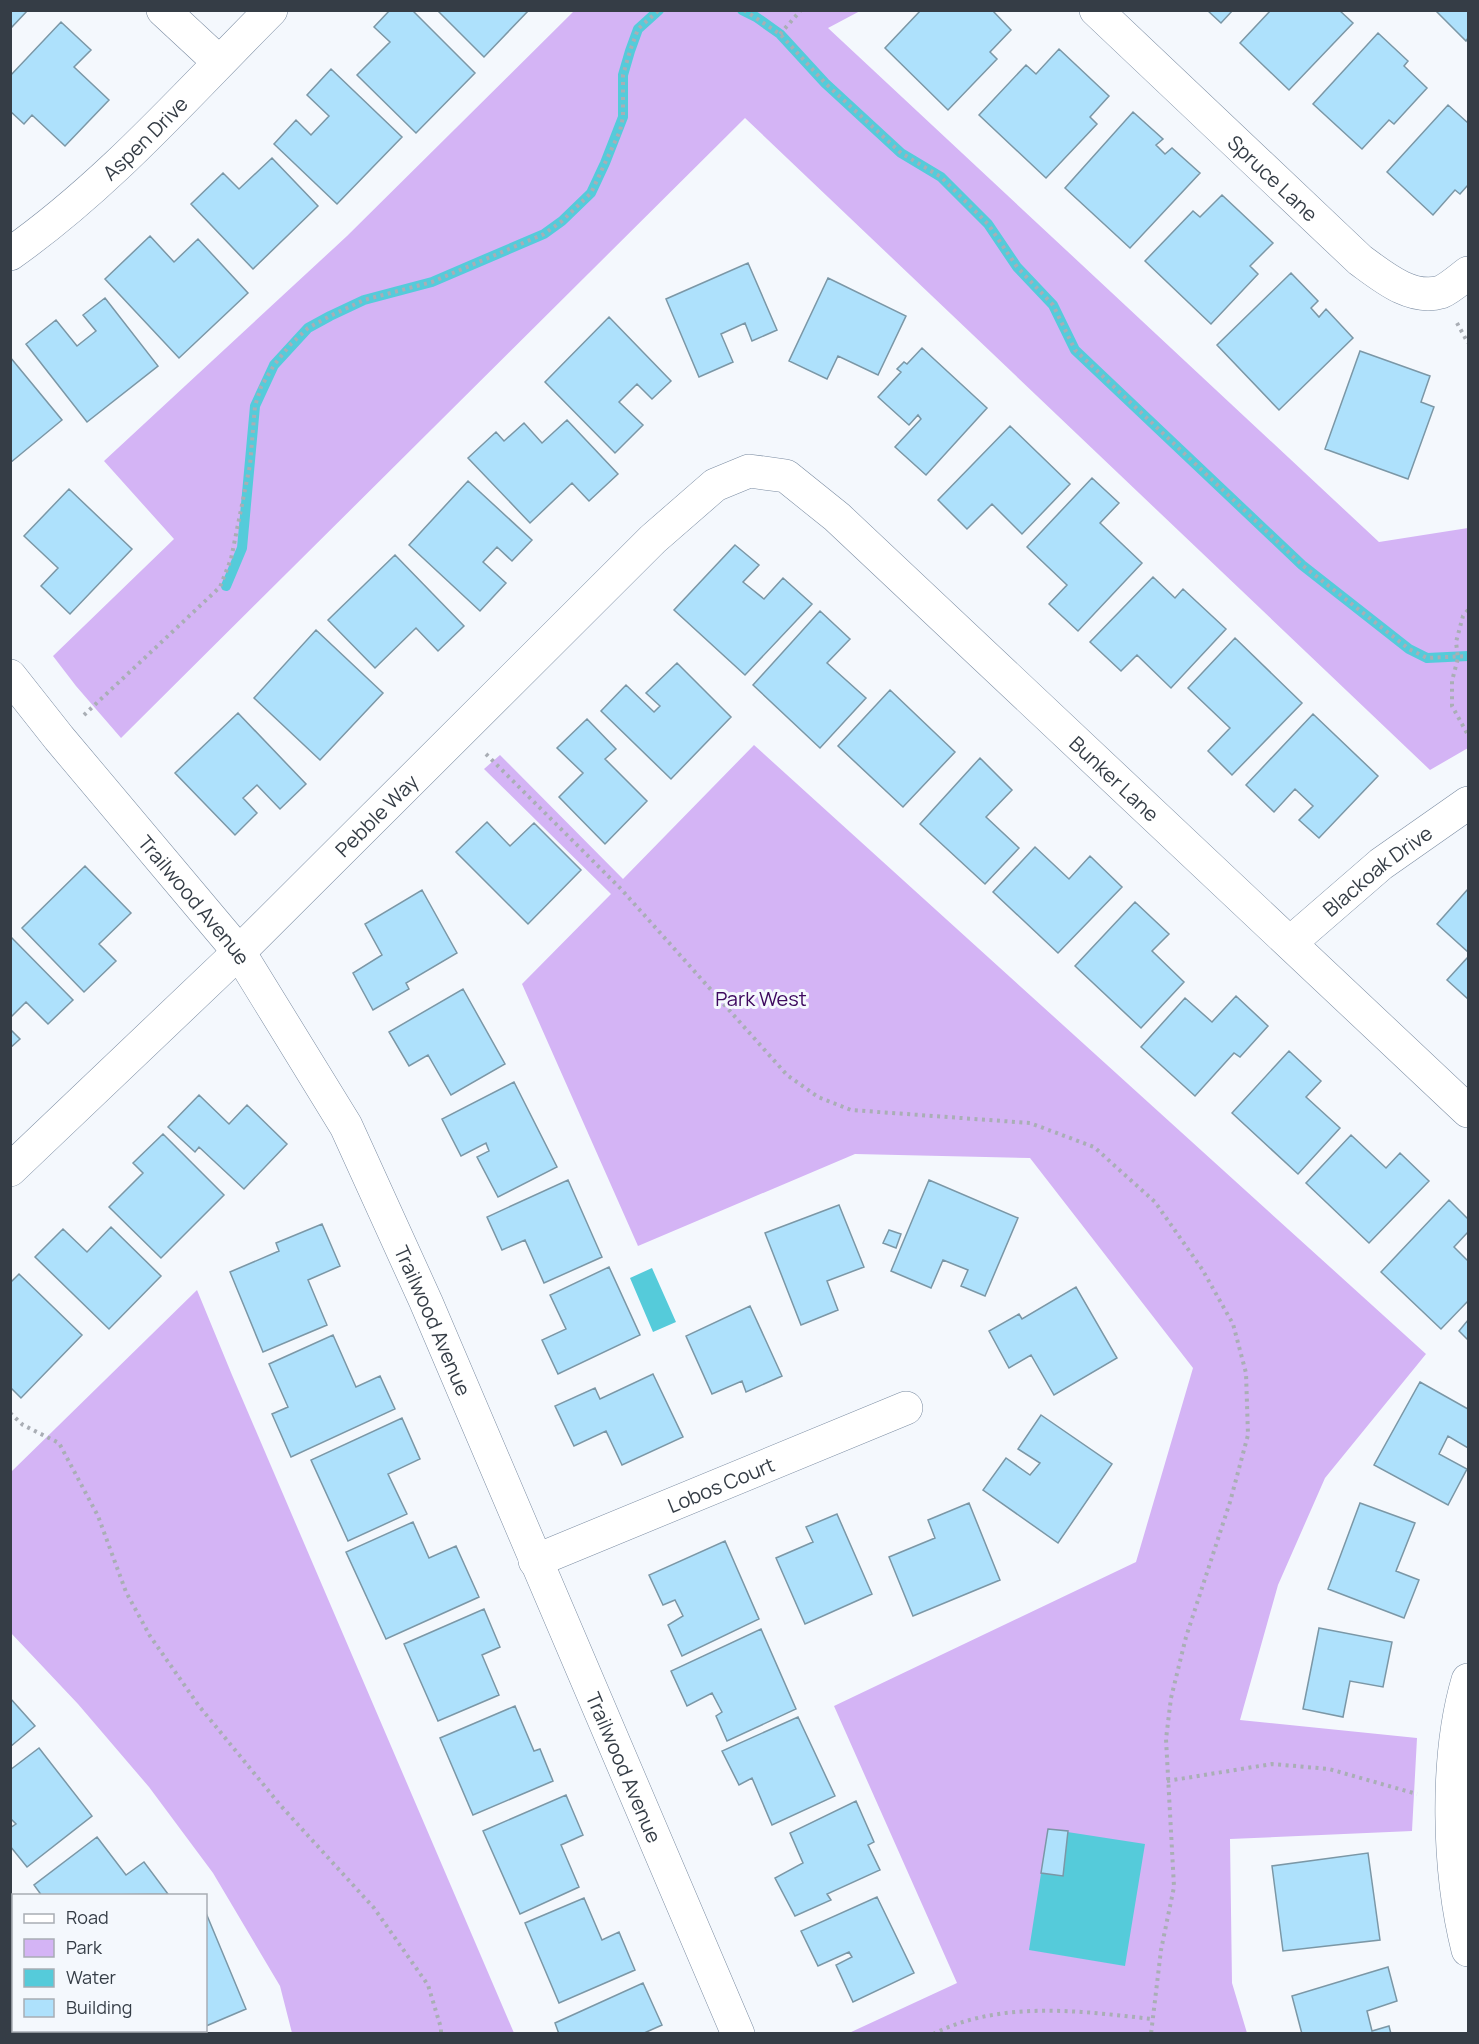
<svg xmlns="http://www.w3.org/2000/svg" width="1479" height="2044" font-family="Manrope,sans-serif">
  <style>
    .green { fill: #d4b4f5 }
    .water { fill: #55cbda }
    .lines { fill: none; stroke-linecap: round; stroke-linejoin: round }
    .stream { stroke: #55cbda; stroke-width: 10 }
    .building { fill: #aee1fc; stroke: #7b97a6; stroke-width: 1.5 }
    .minor-casing { stroke: #7b8ca2; stroke-width: 34 }
    .tertiary-casing { stroke: #7b8ca2; stroke-width: 34 }
    .path { stroke: #a9aeb5; stroke-width: 4; stroke-dasharray: 3 4.5; stroke-linecap: butt }
    .minor { stroke: #fff; stroke-width: 33 }
    .tertiary { stroke: #fff; stroke-width: 33 }
    .labels { text-anchor: middle; dominant-baseline: central; stroke-width: 6; stroke-linejoin: round; paint-order: stroke }
    .street-label { font-size: 20px; fill: #353d46; stroke: #f4f8fd }
    .park-label { font-size: 20px; fill: #3d085e; stroke: #f4f8fd }
  </style>
  <rect width="100%" height="100%" fill="#f4f8fd"/>
  <path class="green" d="M574,11H860L828,28L1379,542L1468,528V748L1430,770L745,118L121,738L76,686L53,656L174,539L104,461L347,236Z
    M754,745L1426,1354L1325,1478L1278,1585L1240,1720L1417,1738L1412,1831L1230,1839L1232,1983L1247,2033H849L957,1983L834,1706L1136,1562L1193,1368L1030,1158L855,1154L638,1246L522,984L611,894L484,769L500,755L623,879Z
    M197,1290L232,1375L514,2033H292L280,1986L213,1873L149,1787L78,1704L11,1633V1472Z"/>
  <path class="water" d="M652,1268L676,1322L653,1332L630,1278Z
    M1048,1829L1145,1844L1125,1966L1029,1950Z"/>
  <g class="lines">
    <path class="stream" d="M742,10L756,17L780,34L825,83L901,153L941,177L988,224L1017,267L1053,305L1075,350L1302,565L1409,649L1427,658L1468,656
      M226,586L242,548L255,406L274,365L308,328L330,316L364,300L432,282L544,234L562,221L591,193L605,163L623,117V75L630,51L638,29L659,10"/>
  </g>
  <path class="building" d="M10,10H28L10,29Z
    M390,10H412L475,73L416,133L357,75L390,42L374,27Z
    M437,10H529L484,57Z
    M921,10H992L1011,30L990,52L997,59L948,110L885,48Z
    M1207,10H1233L1221,23Z
    M1271,10H1339L1353,23L1289,90L1240,43Z
    M1435,10H1468V38L1466,41Z
    M61,22L91,50L74,67L109,100L65,146L32,115L24,124L10,111V76Z
    M1378,33L1408,61L1404,66L1427,88L1394,124L1389,120L1362,149L1313,104Z
    M1059,49L1109,96L1090,117L1097,124L1046,178L979,115L1026,65L1036,74Z
    M331,69L402,137L337,204L274,144L296,120L311,135L329,116L307,95Z
    M1448,105L1468,123V185L1460,194L1455,190L1433,215L1387,172Z
    M1133,112L1163,139L1156,145L1165,154L1172,148L1200,173L1130,248L1065,188Z
    M272,158L318,206L253,269L191,204L223,173L239,189Z
    M1222,195L1273,243L1250,266L1258,274L1211,324L1145,261L1193,211L1200,217Z
    M150,236L174,262L198,239L248,293L179,358L105,279Z
    M748,263L777,330L752,341L745,323L721,334L733,362L699,377L666,299Z
    M1291,273L1318,301L1311,308L1319,317L1326,309L1353,338L1279,410L1217,345Z
    M828,278L906,316L878,375L838,356L827,379L789,361Z
    M105,298L158,366L87,422L26,344L56,320L77,346L96,331L83,315Z
    M609,317L671,381L652,399L637,384L619,402L643,425L615,453L545,382Z
    M922,348L987,408L926,475L895,447L921,419L918,415L909,425L878,397L901,372L897,369L904,362L907,364Z
    M1360,351L1430,376L1421,402L1434,407L1408,479L1325,449Z
    M10,357L62,420L10,463Z
    M567,420L618,474L589,501L572,483L530,523L468,458L496,432L504,441L524,423L542,443Z
    M1010,426L1070,484L1022,534L992,504L967,529L938,500Z
    M1092,478L1119,503L1100,523L1142,563L1078,631L1049,604L1067,585L1027,547Z
    M468,481L532,540L512,561L497,547L483,562L506,583L480,611L409,545Z
    M69,489L132,549L70,614L41,586L58,568L24,536Z
    M735,545L759,565L743,582L764,599L783,578L812,604L745,675L674,610Z
    M395,555L464,626L438,651L416,628L375,668L328,620Z
    M1153,577L1175,598L1183,589L1226,629L1171,688L1137,655L1121,671L1090,642Z
    M820,611L850,639L827,663L866,698L820,748L753,685Z
    M316,630L383,693L320,760L254,698Z
    M1235,638L1302,703L1232,775L1208,751L1230,728L1188,688Z
    M677,663L731,717L671,779L601,711L626,685L654,712L660,706L646,693Z
    M890,690L955,752L903,807L838,746Z
    M238,713L306,784L280,809L257,785L243,798L257,813L235,835L175,773Z
    M1313,714L1378,776L1319,838L1299,820L1313,806L1295,789L1274,812L1246,785Z
    M587,719L616,749L605,759L647,801L605,844L559,797L583,773L557,748Z
    M980,758L1012,790L986,817L1019,848L985,884L920,824Z
    M487,822L510,846L534,823L581,870L528,924L456,852Z
    M1035,847L1069,879L1090,856L1122,887L1058,953L993,892Z
    M85,866L131,913L99,944L116,961L84,992L22,928Z
    M1468,889V952L1437,924Z
    M422,890L457,953L406,983L409,989L373,1010L353,973L382,955L365,924Z
    M1135,902L1169,934L1152,951L1184,982L1141,1028L1075,966Z
    M10,936L73,1000L48,1024L26,1002L10,1018Z
    M1468,957V999L1447,980Z
    M463,989L505,1064L451,1095L428,1055L409,1066L389,1032Z
    M1236,996L1268,1026L1240,1057L1234,1053L1195,1096L1141,1047L1185,998L1212,1022Z
    M10,1029L20,1039L10,1048Z
    M1289,1051L1321,1081L1306,1097L1340,1128L1298,1174L1232,1113Z
    M514,1082L557,1167L498,1197L477,1157L489,1151L486,1143L461,1156L442,1119Z
    M199,1095L229,1124L247,1105L287,1144L244,1189L199,1147L195,1152L168,1127Z
    M163,1134L224,1195L161,1258L109,1207L143,1173L133,1163Z
    M1351,1135L1386,1168L1400,1153L1429,1181L1369,1243L1306,1183Z
    M568,1180L602,1257L544,1283L525,1240L502,1250L487,1217Z
    M929,1180L1018,1218L985,1296L961,1286L968,1270L943,1260L931,1288L891,1271Z
    M1449,1200L1468,1219V1232L1454,1247L1468,1261V1301L1441,1329L1381,1272Z
    M839,1205L864,1267L827,1281L838,1310L801,1325L765,1233Z
    M322,1224L340,1266L308,1280L327,1325L263,1352L230,1272L279,1251L276,1243Z
    M111,1227L161,1276L109,1329L35,1257L63,1229L87,1252Z
    M889,1230L901,1234L896,1248L883,1243Z
    M609,1267L640,1335L558,1374L542,1340L566,1329L550,1295Z
    M19,1274L82,1335L21,1398L10,1387V1283Z
    M1076,1287L1117,1358L1054,1395L1031,1355L1009,1368L989,1331L1019,1314L1022,1319Z
    M750,1306L782,1376L746,1392L742,1381L712,1394L686,1336Z
    M1468,1320V1340L1459,1331Z
    M333,1335L356,1387L380,1376L395,1409L291,1457L272,1414L288,1407L269,1364Z
    M653,1374L683,1437L622,1465L606,1431L574,1446L555,1406L595,1388L600,1399Z
    M1420,1382L1468,1409V1448L1448,1436L1439,1454L1467,1469L1448,1505L1374,1465Z
    M1041,1415L1112,1464L1058,1543L983,1490L1006,1458L1030,1475L1040,1463L1018,1449Z
    M402,1418L420,1459L388,1474L407,1514L348,1541L311,1460Z
    M969,1503L1000,1580L913,1616L889,1557L935,1538L928,1520Z
    M1360,1503L1415,1523L1396,1571L1419,1580L1404,1618L1328,1589Z
    M837,1514L872,1594L805,1624L776,1558L813,1542L806,1527Z
    M413,1522L429,1558L456,1546L479,1597L386,1639L346,1552Z
    M725,1541L759,1619L682,1656L668,1625L683,1616L675,1600L663,1605L649,1575Z
    M484,1609L500,1647L482,1655L499,1695L438,1721L404,1644Z
    M1319,1628L1392,1642L1383,1687L1350,1681L1343,1717L1303,1709Z
    M761,1629L796,1709L727,1741L716,1716L722,1712L712,1693L687,1706L671,1671Z
    M10,1698L35,1726L10,1747Z
    M515,1706L534,1751L540,1749L553,1781L473,1815L440,1738Z
    M798,1717L835,1796L772,1825L752,1778L739,1785L722,1751Z
    M39,1748L92,1816L27,1867L10,1846V1828L16,1824L10,1818V1770Z
    M566,1795L583,1835L561,1845L579,1887L520,1914L483,1831Z
    M856,1801L874,1842L868,1845L880,1870L827,1894L831,1900L795,1916L775,1878L803,1863L790,1833Z
    M1048,1829L1068,1831L1063,1876L1041,1873Z
    M97,1837L126,1875L144,1862L168,1894L42,1896L34,1885Z
    M1368,1853L1380,1940L1283,1951L1272,1866Z
    M877,1897L914,1973L853,2002L836,1965L852,1957L849,1952L818,1966L801,1931Z
    M584,1898L602,1940L619,1932L635,1970L559,2003L525,1923Z
    M206,1913L246,2009L206,2026Z
    M1388,1967L1397,2001L1367,2011L1372,2031L1389,2026L1391,2034H1302L1292,1996Z
    M643,1983L662,2025L642,2034H559L555,2023Z"/>
  <g class="lines">
    <defs>
      <g id="minor">
        <path d="M163,10L219,62"/>
        <path id="s1" d="M1096,10L1360,260C1382,276 1411,301 1441,292C1450,288 1460,279 1468,273"/>
        <path id="s2" d="M10,254C108,185 187,94 271,10"/>
        <path id="s3" d="M1291,942L1381,864L1468,803"/>
        <path id="s4" d="M10,1170L239,952L653,539L715,485L749,471L786,476L837,517L1468,1111"/>
        <path id="s5" d="M535,1561L906,1408"/>
        <path d="M1468,1680C1445,1758 1448,1871 1468,1950"/>
        <path d="M10,2022L14,2028"/>
      </g>
      <g id="tertiary">
        <path id="s6" d="M10,676L59,738L239,952L346,1126L426,1302L738,2034"/>
      </g>
    </defs>
    <use href="#minor" class="minor-casing"/>
    <use href="#tertiary" class="tertiary-casing"/>
    <path class="path" d="M744,10L780,34L825,83L901,153L941,177L988,224L1017,267L1053,305L1075,350L1302,565L1409,649L1427,658L1468,656
      M780,34L801,10
      M1457,323L1468,343
      M1468,610L1463,616L1456,642L1458,658L1452,681V706L1468,735
      M84,715L220,587L231,559L250,465L255,406L261,387L274,365L290,345L308,328L330,316L364,300L432,282L544,234L562,221L591,193L620,131L623,117V75L630,51L638,29L659,10
      M486,754L621,889L787,1075L818,1097L851,1110L1030,1123L1094,1147L1155,1202L1202,1269L1233,1324L1246,1373L1248,1435L1230,1502L1186,1637L1171,1698L1166,1739L1174,1887L1161,1950L1151,2034
      M10,1413L23,1425L59,1443L98,1516L126,1592L150,1636L199,1706L281,1806L374,1908L428,1985L441,2028V2034
      M1167,1781L1272,1764L1329,1769L1417,1794
      M933,2034C1001,2000 1080,2011 1152,2019"/>
    <use href="#minor" class="minor"/>
    <use href="#tertiary" class="tertiary"/>
  </g>
  <g class="labels">
    <g class="street-label">
      <text stroke="none"><textPath href="#s2" startOffset="178">Aspen Drive</textPath></text>
      <text stroke="none"><textPath href="#s1" startOffset="244">Spruce Lane</textPath></text>
      <text stroke="none"><textPath href="#s4" startOffset="1504">Bunker Lane</textPath></text>
      <text stroke="none"><textPath href="#s4" startOffset="510">Pebble Way</textPath></text>
      <text stroke="none"><textPath href="#s3" startOffset="112">Blackoak Drive</textPath></text>
      <text stroke="none"><textPath href="#s6" startOffset="290">Trailwood Avenue</textPath></text>
      <text stroke="none"><textPath href="#s6" startOffset="776">Trailwood Avenue</textPath></text>
      <text stroke="none"><textPath href="#s5" startOffset="201">Lobos Court</textPath></text>
      <text stroke="none"><textPath href="#s6" startOffset="1262">Trailwood Avenue</textPath></text>
    </g>
    <g class="park-label">
      <text x="761" y="998">Park West</text>
    </g>
  </g>
  <rect width="1479" height="2044" fill="none" stroke="#353d46" stroke-width="24"/>
  <rect x="12" y="1894" width="195" height="138" fill="#f4f8fd" stroke="#a8adb4" stroke-width="1.5"/>
  <rect x="24" y="1914" width="30" height="9" fill="#ffffff" stroke="#a8adb4" stroke-width="1.5"/>
  <text x="66" y="1924" font-size="18" fill="#353d46">Road</text>
  <rect x="24" y="1939" width="30" height="18" fill="#d4b4f5" stroke="#a8adb4" stroke-width="1.5"/>
  <text x="66" y="1954" font-size="18" fill="#353d46">Park</text>
  <rect x="24" y="1969" width="30" height="18" fill="#55cbda" stroke="#a8adb4" stroke-width="1.5"/>
  <text x="66" y="1984" font-size="18" fill="#353d46">Water</text>
  <rect x="24" y="1999" width="30" height="18" fill="#aee1fc" stroke="#a8adb4" stroke-width="1.5"/>
  <text x="66" y="2014" font-size="18" fill="#353d46">Building</text>
</svg>
